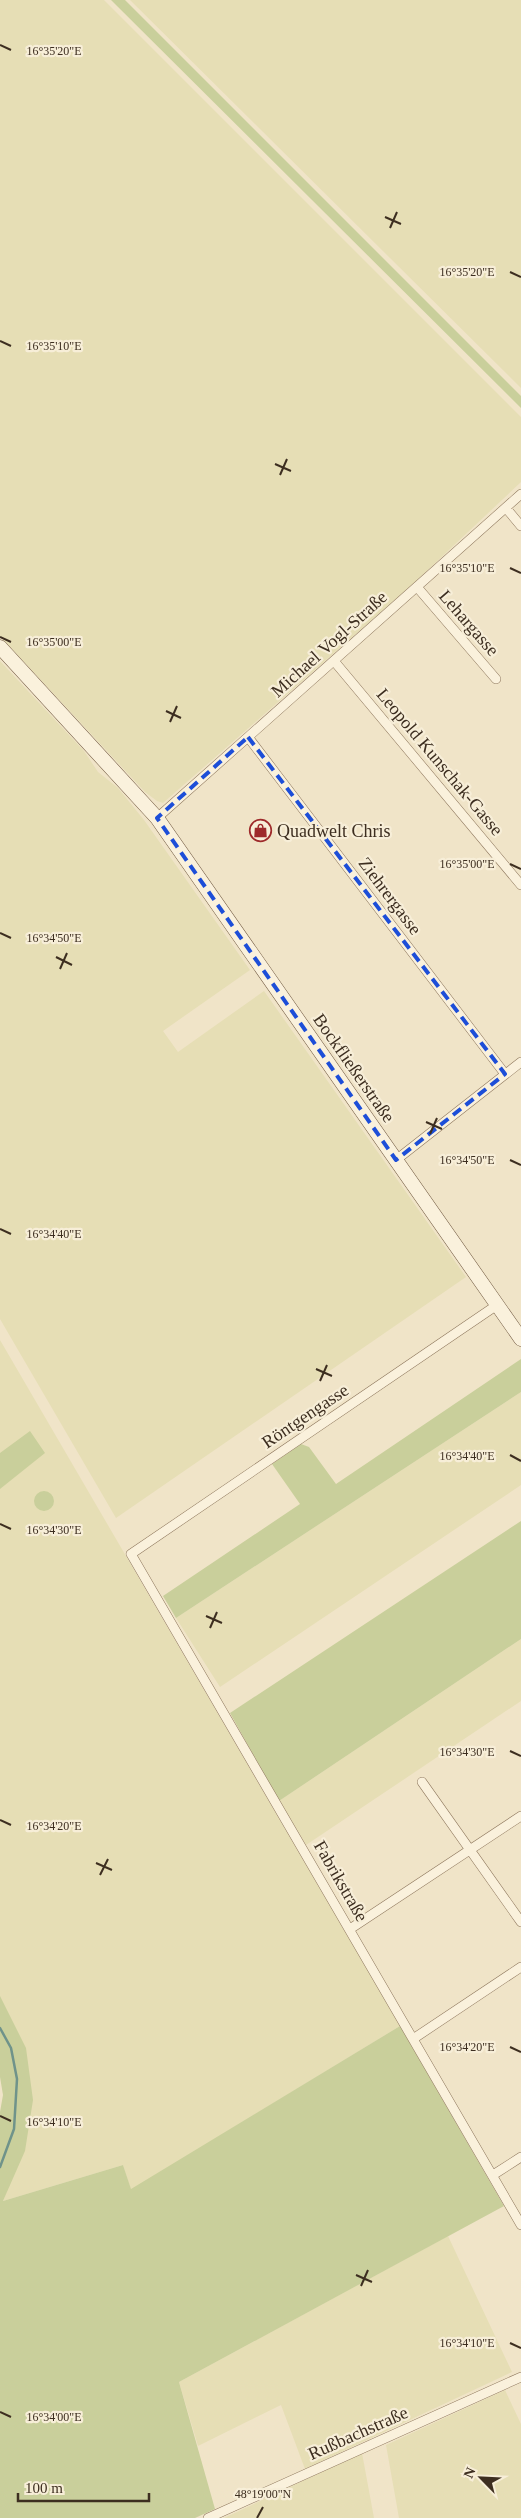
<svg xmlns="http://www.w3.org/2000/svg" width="521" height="2518" font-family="'Times New Roman',serif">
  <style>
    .farmland { fill: #e6deb5 }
    .green { fill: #c9cf9b }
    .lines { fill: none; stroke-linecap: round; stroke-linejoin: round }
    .stream { stroke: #6f938a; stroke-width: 2.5 }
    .minor-casing { stroke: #8d765c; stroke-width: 10 }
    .secondary-casing { stroke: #6f573f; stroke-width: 15 }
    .minor { stroke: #faf1dc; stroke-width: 9 }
    .secondary { stroke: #faf1dc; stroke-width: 14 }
    .marked { fill: none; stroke: #1d4ed8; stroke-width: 4; stroke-dasharray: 10 6; stroke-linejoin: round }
    .ticks { fill: none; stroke: #3d2e20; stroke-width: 2 }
    .labels { text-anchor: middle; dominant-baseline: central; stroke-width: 4.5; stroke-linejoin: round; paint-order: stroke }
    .street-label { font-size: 18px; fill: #3d2e20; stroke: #f7eed8 }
    .poi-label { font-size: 18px; fill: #3d2e20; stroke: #f7eed8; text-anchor: start }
    .ticks-label { font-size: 12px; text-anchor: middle; fill: #3d2e20; stroke: #f7eed8; stroke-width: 4.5; stroke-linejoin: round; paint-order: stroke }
  </style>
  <rect width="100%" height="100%" fill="#f0e4c8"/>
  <path class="farmland" d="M0,0H104L521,417V482L414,583L163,803L157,801L145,792L0,636Z
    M130,0H521V388Z
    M0,661L84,751L98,772L118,788L144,820L250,970L163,1031L178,1052L264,991L466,1277L116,1518L0,1319Z
    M0,1340L400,2026L131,2190L123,2165L3,2201L7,2191L0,1998Z
    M521,1392V1485L220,1687L176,1618Z
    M521,1639V1701L306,1845L279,1801Z
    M448,2236L512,2372L305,2469L281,2405L198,2446L179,2382Z
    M505,2390L521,2424V2518H399L386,2445Z
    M362,2453L374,2518H224Z"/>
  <path class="green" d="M111,0H125L521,396V408Z
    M521,1359V1392L176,1618L163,1596L300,1504L272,1464L301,1444L309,1447L336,1484Z
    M30,1431L45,1453L0,1489V1453Z
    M34 1501a10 10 0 1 1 20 0a10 10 0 1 1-20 0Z
    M521,1521V1639L279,1801L230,1713Z
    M0,1996L26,2048L33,2100L25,2151L3,2201L123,2165L131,2189L400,2026L504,2206L179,2382L215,2509L195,2518H0V2112L3,2095L0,2077Z"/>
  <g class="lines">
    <path class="stream" d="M0,2028L11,2048L17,2079L14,2129L0,2167"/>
    <defs>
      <path id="minor" d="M506,508L521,526
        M417,587L496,679
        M334,661L521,885
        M248,737L505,1074
        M157,818L521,494
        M396,1160L521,1062
        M497,1305L131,1554L521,2225
        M422,1782L521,1922
        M350,1929L521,1816
        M413,2039L521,1967
        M493,2175L521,2157
        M208,2518L521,2377"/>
      <path id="secondary" d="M0,647L157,818L521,1339"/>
    </defs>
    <use href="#minor" class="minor-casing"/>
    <use href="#secondary" class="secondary-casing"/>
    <use href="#minor" class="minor"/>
    <use href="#secondary" class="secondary"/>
  </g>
  <path class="marked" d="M248,737L505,1074L396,1160L157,818Z"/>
  <path class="ticks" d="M0,45L11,50M385,217L401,224M390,228L397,212M510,272L521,277M0,341L11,346M275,464L291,471M280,475L287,459M510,568L521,573M0,637L11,642M166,711L181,718M170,722L177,706M510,864L521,869M0,933L11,938M56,957L72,965M60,969L67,953M426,1122L442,1129M430,1134L437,1118M510,1160L521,1165M0,1229L11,1234M316,1369L332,1376M320,1381L327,1365M510,1455L521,1461M0,1524L11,1529M206,1616L222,1623M210,1628L217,1612M510,1751L521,1756M0,1820L11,1825M96,1863L112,1870M100,1875L108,1859M510,2047L521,2052M0,2116L11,2121M356,2275L372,2282M361,2286L368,2270M510,2343L521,2348M0,2412L11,2417M257,2518L263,2507"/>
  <defs>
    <symbol id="shop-ring" viewBox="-11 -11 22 22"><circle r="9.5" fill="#f7eed8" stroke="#9e2a2b" stroke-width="1.5"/><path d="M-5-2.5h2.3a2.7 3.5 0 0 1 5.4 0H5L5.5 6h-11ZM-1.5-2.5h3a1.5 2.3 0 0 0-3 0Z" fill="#9e2a2b"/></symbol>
  </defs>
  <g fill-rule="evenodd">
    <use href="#shop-ring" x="248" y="818" width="25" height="25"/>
  </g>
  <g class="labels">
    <g class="street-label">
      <text transform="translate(469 623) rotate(49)">Lehargasse</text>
      <text transform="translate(329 644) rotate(-42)">Michael Vogl-Straße</text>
      <text transform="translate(440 762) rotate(50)">Leopold Kunschak-Gasse</text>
      <text transform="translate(390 896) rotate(53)">Ziehrergasse</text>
      <text transform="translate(354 1068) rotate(55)">Bockfließerstraße</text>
      <text transform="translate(305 1416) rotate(-34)">Röntgengasse</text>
      <text transform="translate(341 1881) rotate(60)">Fabrikstraße</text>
      <text transform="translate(358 2433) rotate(-24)">Rußbachstraße</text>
    </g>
    <g class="poi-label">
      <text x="277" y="831">Quadwelt Chris</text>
    </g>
  </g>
  <g class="ticks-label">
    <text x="54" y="55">16°35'20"E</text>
    <text x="467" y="276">16°35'20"E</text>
    <text x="54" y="350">16°35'10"E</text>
    <text x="467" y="572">16°35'10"E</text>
    <text x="54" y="646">16°35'00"E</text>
    <text x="467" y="868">16°35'00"E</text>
    <text x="54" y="942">16°34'50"E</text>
    <text x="467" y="1164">16°34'50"E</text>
    <text x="54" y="1238">16°34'40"E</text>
    <text x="467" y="1460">16°34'40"E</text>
    <text x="54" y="1534">16°34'30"E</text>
    <text x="467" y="1756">16°34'30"E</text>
    <text x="54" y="1830">16°34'20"E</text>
    <text x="467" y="2051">16°34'20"E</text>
    <text x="54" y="2126">16°34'10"E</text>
    <text x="467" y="2347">16°34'10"E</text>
    <text x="54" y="2421">16°34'00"E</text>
    <text x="263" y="2498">48°19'00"N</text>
  </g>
  <g transform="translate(481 2478) rotate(294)" stroke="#f7eed8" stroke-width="4" paint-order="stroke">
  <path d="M0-4L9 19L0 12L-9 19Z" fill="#3d2e20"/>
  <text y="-8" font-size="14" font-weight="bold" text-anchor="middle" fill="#3d2e20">N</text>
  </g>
  <path d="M18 2493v8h131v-8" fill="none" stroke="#3d2e20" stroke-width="2.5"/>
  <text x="25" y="2493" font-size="15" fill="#3d2e20" stroke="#f7eed8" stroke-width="4" paint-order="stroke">100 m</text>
</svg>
